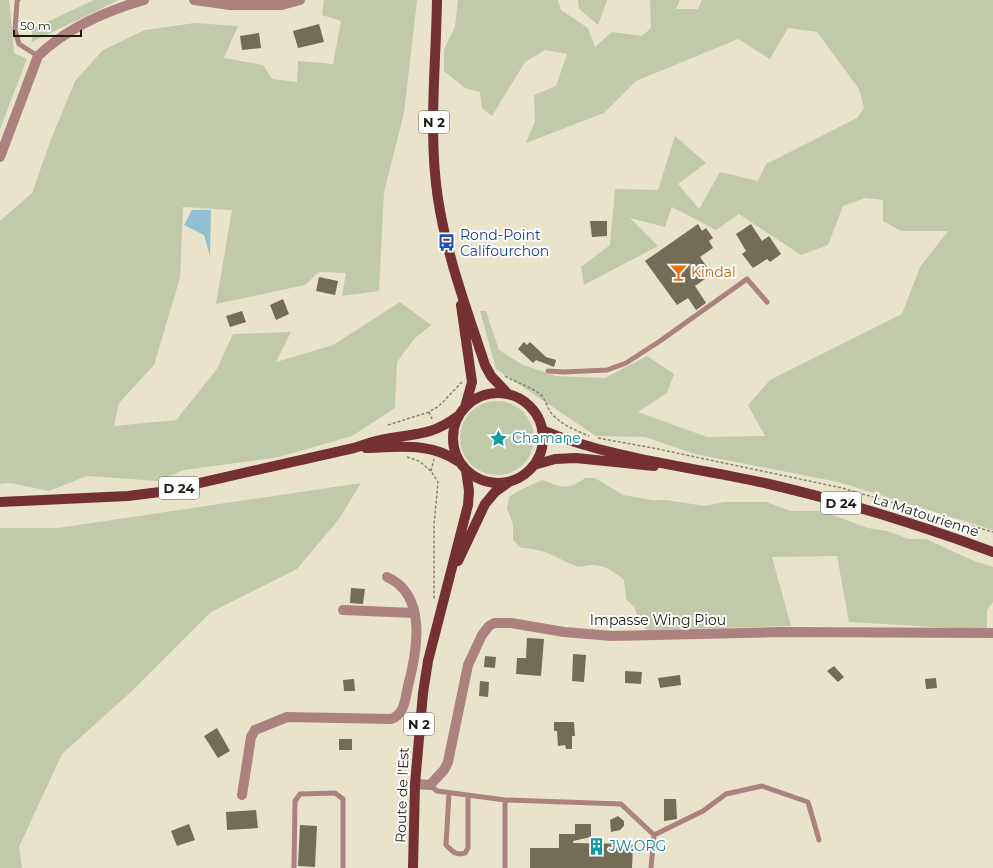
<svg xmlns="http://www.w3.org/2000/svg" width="993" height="868" font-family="Montserrat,sans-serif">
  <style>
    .green { fill: #c0caa9 }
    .water { fill: #93bfd2 }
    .building { fill: #736d56 }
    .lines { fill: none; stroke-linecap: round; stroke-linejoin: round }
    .path { stroke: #878371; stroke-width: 1.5; stroke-dasharray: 3 2; stroke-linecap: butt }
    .service { stroke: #ab8280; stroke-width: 5 }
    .minor { stroke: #ab8280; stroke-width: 10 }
    .primary { stroke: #743032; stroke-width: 10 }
    .labels { text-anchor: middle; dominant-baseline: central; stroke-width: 4; stroke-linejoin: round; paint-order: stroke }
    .shield { fill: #fff; stroke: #625f59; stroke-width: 1 }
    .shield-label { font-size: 13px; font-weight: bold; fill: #1e1b12 }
    .transit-label { font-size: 14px; fill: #164399; stroke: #fff; text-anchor: start }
    .food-label { font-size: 14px; fill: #c56008; stroke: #fff; text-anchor: start }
    .culture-label { font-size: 14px; fill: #0d838f; stroke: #fff; text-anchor: start }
    .street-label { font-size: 14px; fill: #1e1b12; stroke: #fff }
  </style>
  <rect width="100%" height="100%" fill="#e9e3c9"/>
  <path class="green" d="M0,0H9L14,53L27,59L0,129Z
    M94,0H119L32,42V29Z
    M324,0H417L404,113L384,192L379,291L342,296L346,273L319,272L305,285L216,304L232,210L183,207L180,278L154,365L119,403L114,426L176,420L217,369L233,334L291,332L276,362L333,345L400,302L431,325L414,339L397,362L395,408L352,436L279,457L184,470L157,481L87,476L49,491L10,483L0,484V221L32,193L50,142L75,81L103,50L145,30L195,23L238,26L224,58L263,65L272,79L297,82L298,61L333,64L341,21L322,15Z
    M458,0H558L561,10L588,28L595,47L612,32L642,36L651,28L650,0H680L676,9H698L702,0H993V530L838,482L695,454L645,437L596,436L496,369L480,311H486L499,350L523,365L556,376L605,378L647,356L674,374L667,393L638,412L707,437L765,436L748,405L770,380L902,314L920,267L948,231H901L883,221V200L865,198L843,206L828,245L801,255L739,214L716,230L672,207L665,227L630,218L658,246L584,285L581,267L610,245L615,189L658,190L675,136L706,163L678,184L699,209L720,172L758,181L766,164L857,118L864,108L859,89L817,32L788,28L770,59L738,39L636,81L604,113L526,143L535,121L534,95L556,86L567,54L545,50L525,62L492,116L482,108L480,92L465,88L444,71V49L455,27Z
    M578,0H607L598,25L579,9Z
    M460 438a37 37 0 1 1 74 0a37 37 0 1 1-74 0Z
    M585,478H595L623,495L652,500H666L705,506L724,502H766L791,511H821L868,528L887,531L909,539H926L974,561L993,567V602L987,610V630L849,622L837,556L772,557L791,626L648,630L639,624L635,608L626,599L624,580C614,572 606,565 592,565C587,565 581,568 576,566C553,557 548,549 521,548L513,540V524L507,509L509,497C520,489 530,486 542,480C562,487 567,491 585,478Z
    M361,483L339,519L297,569L211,612L133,690L62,754L19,847L22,868H0V528H58Z"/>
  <path class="water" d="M192,210H211L210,256L204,235L184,225Z"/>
  <path class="building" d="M319,24L324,42L298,48L293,31Z
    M259,33L261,48L242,50L240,36Z
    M590,221H607V236L592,237Z
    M698,224L702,231L706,228L713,238L709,241L713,248L700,257L712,274L695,286L706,303L696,310L688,298L677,305L645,261Z
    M751,224L762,241L769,236L781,254L770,262L767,259L753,268L742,254L746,251L736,234Z
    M319,277L338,281L335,295L316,291Z
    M283,299L289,314L276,320L270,305Z
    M242,311L246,322L230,327L226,316Z
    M524,342L527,345L530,342L546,357L556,360L554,367L536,360L533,363L518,349Z
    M351,588L365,589L363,604L350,603Z
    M527,638L544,639L541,676L516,674L517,658H526Z
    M573,654L586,655L584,682L572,681Z
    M485,656L496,657L495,668L484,667Z
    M834,666L844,677L838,682L827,671Z
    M625,671L642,672L641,684L625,683Z
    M680,675L681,685L660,688L658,678Z
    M936,678L937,688L926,689L925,679Z
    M354,679L355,691H344L343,680Z
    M480,681L489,682L488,697L479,696Z
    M554,722H574L575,736H572V749H566L565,745L558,746L557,731H554Z
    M217,728L230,751L218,758L204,736Z
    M339,739H352V750H339Z
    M664,799H676L677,819L664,821Z
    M256,810L258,828L227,830L226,812Z
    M618,816L624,821V826L620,830L611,832L610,820Z
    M189,824L195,840L177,846L171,831Z
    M575,824H591V837L573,841V843L633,844L632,868H530V848H559V834H575Z
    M300,825L317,826L315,867L298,866Z"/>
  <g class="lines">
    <path class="path" d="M505,376C517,383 530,386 541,395C546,400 547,408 552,414C562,425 575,430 589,436
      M429,412L432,419
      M388,425L429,412L439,406L462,382
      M598,438L653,448L842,488L993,532
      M407,457L419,461L431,471L438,482L434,525V599
      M431,471L434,459"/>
    <path class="service" d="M18,0L17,2L15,30L19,44L38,56
      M548,371L564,372L607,370L626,363L660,341L747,279L767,302
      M430,785L437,791L505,800L621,804L654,835L703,811L726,794L762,786L808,802L819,840
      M449,793L446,845C452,851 456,856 465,853L468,848V795
      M505,800V868
      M294,868L295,801L300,794L335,793L343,799V868
      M651,868L654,835"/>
    <path class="minor" d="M194,0L230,5H282L300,0
      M0,157L38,56C66,29 106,11 144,0
      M343,610L414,613
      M415,784L430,785L444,770L448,762L468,665L482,635L489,626L494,623H511L564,632L612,636L780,632L993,633
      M242,795L251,737L255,730L287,717L391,719C405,714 405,699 408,686C417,652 428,595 387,577"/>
    <path class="primary" d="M437,0C436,66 428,134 438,199C447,257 467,310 485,365L491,376L508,394
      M461,305L472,382L465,407
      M453 438a45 45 0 1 1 90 0a45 45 0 1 1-90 0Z
      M542,430C614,460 694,467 769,484C846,502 920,525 993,552
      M366,448C399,447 431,442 459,462
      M534,465L555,459L576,458L654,466
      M0,502L128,496L160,492L354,448C363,445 372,442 381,440C414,433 430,437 458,416
      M458,561L485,504L495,492L509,482
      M413,868L415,784L423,693L428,661L468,505L469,491L466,470"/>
  </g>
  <defs>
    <symbol id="bus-bare" viewBox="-9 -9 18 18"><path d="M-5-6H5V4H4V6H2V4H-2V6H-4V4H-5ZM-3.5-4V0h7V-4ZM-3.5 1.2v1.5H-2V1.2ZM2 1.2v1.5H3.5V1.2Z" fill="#1a4fb4" stroke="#fff" stroke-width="2.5" paint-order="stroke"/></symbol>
    <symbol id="bar-bare" viewBox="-9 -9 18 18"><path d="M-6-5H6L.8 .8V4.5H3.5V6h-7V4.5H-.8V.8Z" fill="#e8710a" stroke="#fff" stroke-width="2.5" paint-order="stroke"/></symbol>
    <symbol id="sight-bare" viewBox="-9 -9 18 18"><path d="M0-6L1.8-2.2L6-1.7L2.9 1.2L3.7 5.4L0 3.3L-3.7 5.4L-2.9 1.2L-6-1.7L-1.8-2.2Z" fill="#0f9aa8" stroke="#fff" stroke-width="2.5" paint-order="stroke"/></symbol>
    <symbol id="building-bare" viewBox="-9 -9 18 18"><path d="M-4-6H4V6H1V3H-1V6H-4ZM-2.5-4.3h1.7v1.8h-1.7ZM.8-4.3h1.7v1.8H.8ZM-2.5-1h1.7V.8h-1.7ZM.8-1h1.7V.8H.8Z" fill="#0f9aa8" stroke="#fff" stroke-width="2.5" paint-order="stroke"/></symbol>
  </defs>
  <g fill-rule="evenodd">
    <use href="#bus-bare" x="434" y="230" width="25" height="25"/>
    <use href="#bar-bare" x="666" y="260" width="25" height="25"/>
    <use href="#sight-bare" x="486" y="426" width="25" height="25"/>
    <use href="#building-bare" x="584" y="834" width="25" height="25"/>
  </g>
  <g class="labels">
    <g class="shield">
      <rect x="419" y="111" width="30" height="22" rx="3"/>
      <rect x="159" y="477" width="40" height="22" rx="3"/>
      <rect x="821" y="492" width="40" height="22" rx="3"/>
      <rect x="404" y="713" width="30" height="22" rx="3"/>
    </g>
    <g class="shield-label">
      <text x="434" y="122">N 2</text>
      <text x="179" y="488">D 24</text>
      <text x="841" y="503">D 24</text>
      <text x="419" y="724">N 2</text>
    </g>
    <g class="transit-label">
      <text x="460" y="235">Rond-Point<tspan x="460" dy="16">Califourchon</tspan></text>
    </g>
    <g class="food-label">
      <text x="691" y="272">Kindal</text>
    </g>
    <g class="culture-label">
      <text x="512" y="438">Chamane</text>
      <text x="609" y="846">JW.ORG</text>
    </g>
    <g class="street-label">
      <text transform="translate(926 515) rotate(18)">La Matourienne</text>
      <text x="658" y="620">Impasse Wing Piou</text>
      <text transform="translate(402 795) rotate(-88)">Route de l'Est</text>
    </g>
  </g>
  <path d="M14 30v6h67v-6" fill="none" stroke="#1e1b12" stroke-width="2"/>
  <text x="20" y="30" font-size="12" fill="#1e1b12" stroke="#ffffff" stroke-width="3" paint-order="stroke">50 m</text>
</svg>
